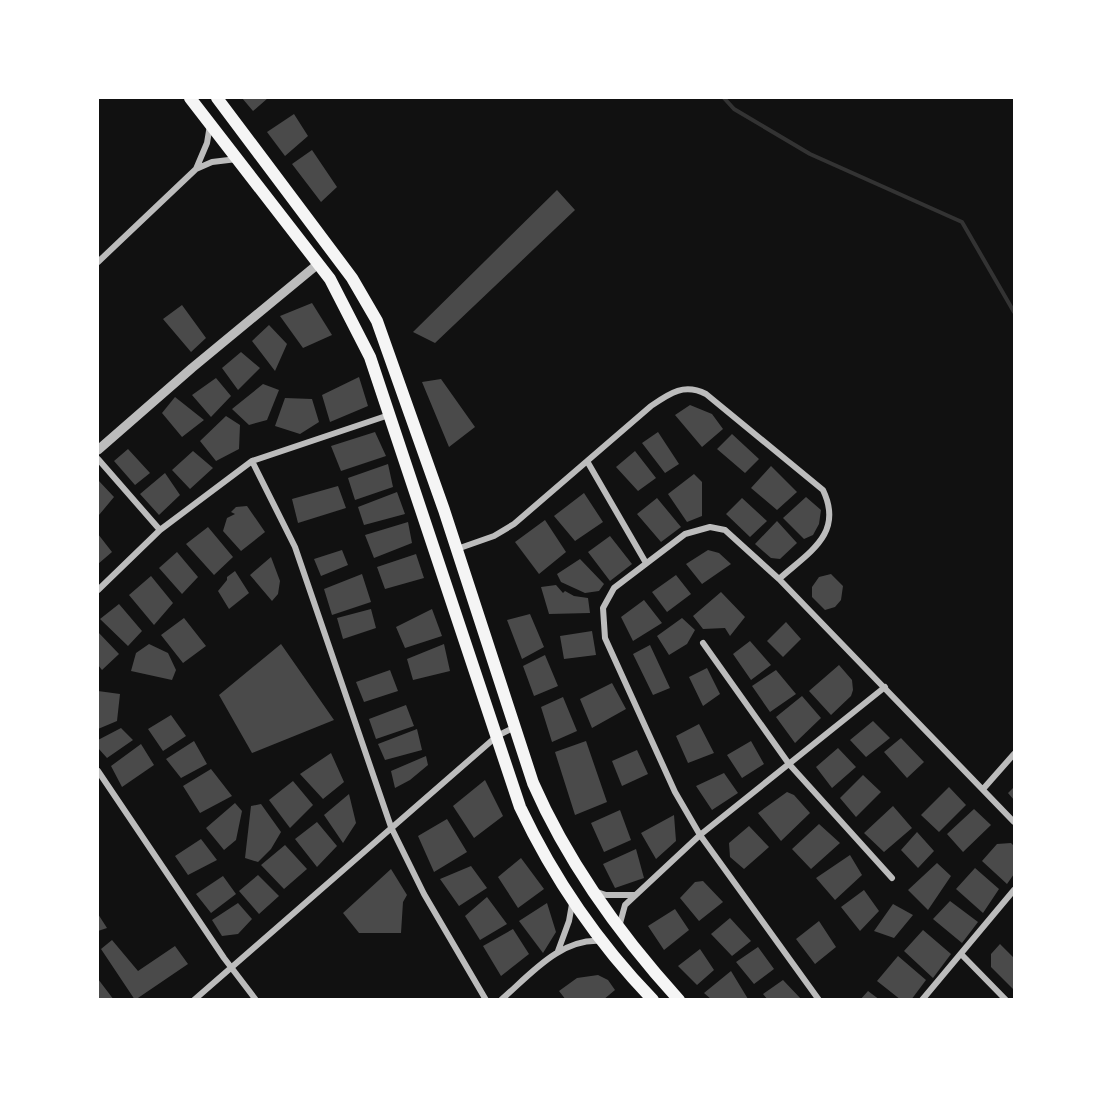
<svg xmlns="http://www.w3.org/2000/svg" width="1112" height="1097" font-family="'DM Sans',sans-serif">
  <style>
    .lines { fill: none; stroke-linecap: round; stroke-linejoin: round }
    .stream { stroke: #333; stroke-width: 4 }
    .building { fill: #4a4a4a }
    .minor { stroke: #bcbcbc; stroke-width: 6 }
    .tertiary { stroke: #bcbcbc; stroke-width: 9 }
    .primary { stroke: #f5f5f5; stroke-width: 12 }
  </style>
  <rect width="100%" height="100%" fill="#111"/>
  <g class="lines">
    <path class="stream" d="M724,98L734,109L810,154L962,222L1014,312"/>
  </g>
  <path class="building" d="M242,98H268L253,111Z
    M294,114L308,136L285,156L267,132Z
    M312,150L337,187L321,202L292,164Z
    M557,190L575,210L435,343L413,332Z
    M312,303L332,335L303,348L280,316Z
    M182,305L206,338L191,352L163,319Z
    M269,325L287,344L275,371L252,341Z
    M241,352L260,368L238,390L222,368Z
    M359,377L368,406L330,422L322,395Z
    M216,378L231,396L211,417L192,395Z
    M441,379L475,427L449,447L422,382Z
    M263,384L279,390L267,420L249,425L232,409Z
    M175,397L204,420L182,437L162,413Z
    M285,398L312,399L319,422L300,434L275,426Z
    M690,405L712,414L723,429L702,447L675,415Z
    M226,416L240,425L239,449L216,461L200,441Z
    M375,432L386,456L341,471L331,446Z
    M658,432L679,464L665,473L642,443Z
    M732,434L759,459L745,473L717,449Z
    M128,449L150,473L135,485L114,461Z
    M193,451L213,468L190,489L172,470Z
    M635,451L656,478L638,491L616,467Z
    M388,464L393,487L355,500L348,478Z
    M771,466L797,492L777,510L751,488Z
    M165,473L180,495L159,515L140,494Z
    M694,474L702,482V516L687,522L668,494Z
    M98,480L114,497L99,515L98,514Z
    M338,486L346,508L298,523L292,499Z
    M397,492L405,514L364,525L358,507Z
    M584,493L603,522L575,541L554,516Z
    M806,497L821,510L819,524L813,535L804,539L783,518Z
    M657,498L681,527L661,542L637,514Z
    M742,498L767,521L750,537L726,514Z
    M247,506L265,532L241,551L223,531L227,518L235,514L231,512L236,507Z
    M545,520L566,552L539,574L515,542Z
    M777,521L797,543L780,559L771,558L755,544Z
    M408,522L412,543L374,558L365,535Z
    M208,527L233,557L214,575L186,544Z
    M98,534L112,552L98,564Z
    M610,536L632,564L610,581L588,552Z
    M342,550L348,565L321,576L314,559Z
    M708,550L719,553L731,564L702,584L686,564Z
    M177,552L198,577L182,594L159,568Z
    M416,554L424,578L385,589L377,567Z
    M271,557L280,581L278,594L272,601L250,575Z
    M580,559L604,584L599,591L585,593L561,582L557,574Z
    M235,571L249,593L229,609L218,591L227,580V577Z
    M362,574L371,602L332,615L324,589Z
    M831,574L843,586L841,600L835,607L825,610L812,597V587L819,577Z
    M676,575L691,594L667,612L652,592Z
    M151,576L173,603L154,625L129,595Z
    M556,585L563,593L565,591L574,596L588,598L590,613L549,614L541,587Z
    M721,592L745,617L730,636L725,628L703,629L693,616Z
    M644,600L662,623L633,641L621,617Z
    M119,604L142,631L128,646L100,619Z
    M371,609L376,628L343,639L337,618Z
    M432,609L442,636L405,648L396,627Z
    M530,614L544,647L522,659L507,620Z
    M184,618L206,646L183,663L161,635Z
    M682,618L695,630L687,644L669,655L657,636Z
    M786,622L801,639L783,657L767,641Z
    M592,631L596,655L564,659L560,636Z
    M98,632L119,654L102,670L98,665Z
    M750,641L771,665L751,680L733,654Z
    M149,644L168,653L176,670L172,680L131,671L136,653Z
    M281,644L334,720L252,753L219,695Z
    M444,644L450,671L413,680L407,659Z
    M650,645L670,688L653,695L633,654Z
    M545,655L558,686L534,696L523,666Z
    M839,665L852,680L853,690L851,696L831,715L809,691Z
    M707,668L720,694L703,706L689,677Z
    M390,670L398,691L364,702L356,682Z
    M776,670L796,694L770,712L752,686Z
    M612,683L626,709L592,728L580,699Z
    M98,691L120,694L117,721L98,729Z
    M802,696L821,718L795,743L776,717Z
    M563,697L577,731L552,742L541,707Z
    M406,705L414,726L376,739L369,719Z
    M171,715L186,736L163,751L148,729Z
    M873,721L890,738L866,757L850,740Z
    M699,724L714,753L688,763L676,736Z
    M121,728L133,740L107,758L98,748V740Z
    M417,729L422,750L385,760L378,744Z
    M901,738L924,762L907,778L884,752Z
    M194,741L207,764L181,778L166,759Z
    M586,741L607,802L575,815L555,752Z
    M751,741L764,764L742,778L727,755Z
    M141,744L154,765L122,787L111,766Z
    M838,748L856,767L832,788L816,767Z
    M637,750L648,774L622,786L612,761Z
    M331,753L344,782L323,799L300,774Z
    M426,756L428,765L410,780L395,788L391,771Z
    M211,769L232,796L200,813L183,786Z
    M724,773L738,793L712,810L696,786Z
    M863,775L881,792L856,817L840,798Z
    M485,780L503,816L474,838L453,806Z
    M293,781L313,805L290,828L269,800Z
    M949,787L966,805L939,832L921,815Z
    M1014,787V800L1008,793Z
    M787,792L794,795L810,813L781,841L758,813Z
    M349,794L356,823L343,843L324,815Z
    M235,803L242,811L236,840L224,850L206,828Z
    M261,804L281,832L271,849L258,862L245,858L251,806Z
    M893,806L912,828L884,852L864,833Z
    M974,809L991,825L963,852L947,834Z
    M620,810L631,840L604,852L591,823Z
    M674,815L676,841L656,859L641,833Z
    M447,819L467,852L434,872L418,836Z
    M317,822L337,846L317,867L295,839Z
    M819,824L840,843L811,869L792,849Z
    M749,826L769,847L744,869L730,857L729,843Z
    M917,832L934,851L918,868L901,850Z
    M201,839L217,860L188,875L175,856Z
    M1011,843L1014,846V874L1007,884L982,861L997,844Z
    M285,845L307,869L284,889L261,865Z
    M636,849L644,878L615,888L603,864Z
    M850,855L862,875L835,900L816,878Z
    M521,858L544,889L518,908L498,877Z
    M937,863L951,876L928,910L908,890Z
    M471,866L487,888L459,906L440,879Z
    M975,868L999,889L983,913L956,889Z
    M391,869L407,895L403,902L401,933H359L343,913Z
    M258,875L279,896L259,914L239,891Z
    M223,876L236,894L211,913L196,894Z
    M703,881L723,902L699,921L680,898L695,882Z
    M864,890L879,911L860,931L841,907Z
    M487,897L507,924L480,940L465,916Z
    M950,901L978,922L962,943L933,919Z
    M238,903L252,919L238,934L222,936L212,920Z
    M547,903L556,932L543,953L519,921Z
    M893,904L913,915L894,938L874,931Z
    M675,909L689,930L664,950L648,926Z
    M98,914L107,928L98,931Z
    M730,918L751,941L732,956L711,934Z
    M819,921L836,947L815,964L796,939Z
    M513,929L529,954L501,976L483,946Z
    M923,930L951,954L933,978L904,951Z
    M112,940L138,971L175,946L188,964L135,1000L101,949Z
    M1000,944L1014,958V990L991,967V954Z
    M758,947L774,969L754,984L736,962Z
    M700,949L714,970L697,985L678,966Z
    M898,956L926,980L911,1000H901L877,981Z
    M731,971L748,999L712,1000L704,993Z
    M598,975L608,980L615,990L603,1000H566L559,991L577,978Z
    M98,979L114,1000H98Z
    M783,980L802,1000H768L763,994Z
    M868,991L880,1000H860Z"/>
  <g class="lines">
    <path class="minor" d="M196,169L207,143L210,125
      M98,262L196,169L212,162L237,159
      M98,459L160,530
      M252,461L295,547L391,827L424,894L486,1000
      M587,461L646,563
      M457,549L494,536L514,524L651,406C670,393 684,383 706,394L823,490C844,534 809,552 779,579
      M98,590L160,530L252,461L389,415
      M703,643L789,764L892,878
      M98,771L224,958L256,1000
      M984,788L1014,754
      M594,891L606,895H634
      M619,927L625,905L700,835L885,687
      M558,951L569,921L572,904
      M961,954L1006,1000
      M194,1000L497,736L515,727
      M501,1000C530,975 560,938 601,941
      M819,1000L700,835L675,792L605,638L603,608L614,588L685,534L710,527L725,530L779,579L1014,822
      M922,1000L1014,890"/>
    <path class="tertiary" d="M98,450L192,368L318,264"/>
    <path class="primary" d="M190,98L330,279L370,357L520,807C553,877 599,944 653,1000
      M217,98L352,278L377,321L444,510L533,783C568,863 620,935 679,1000"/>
  </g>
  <rect width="1112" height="1097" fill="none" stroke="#ffffff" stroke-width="198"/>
</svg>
